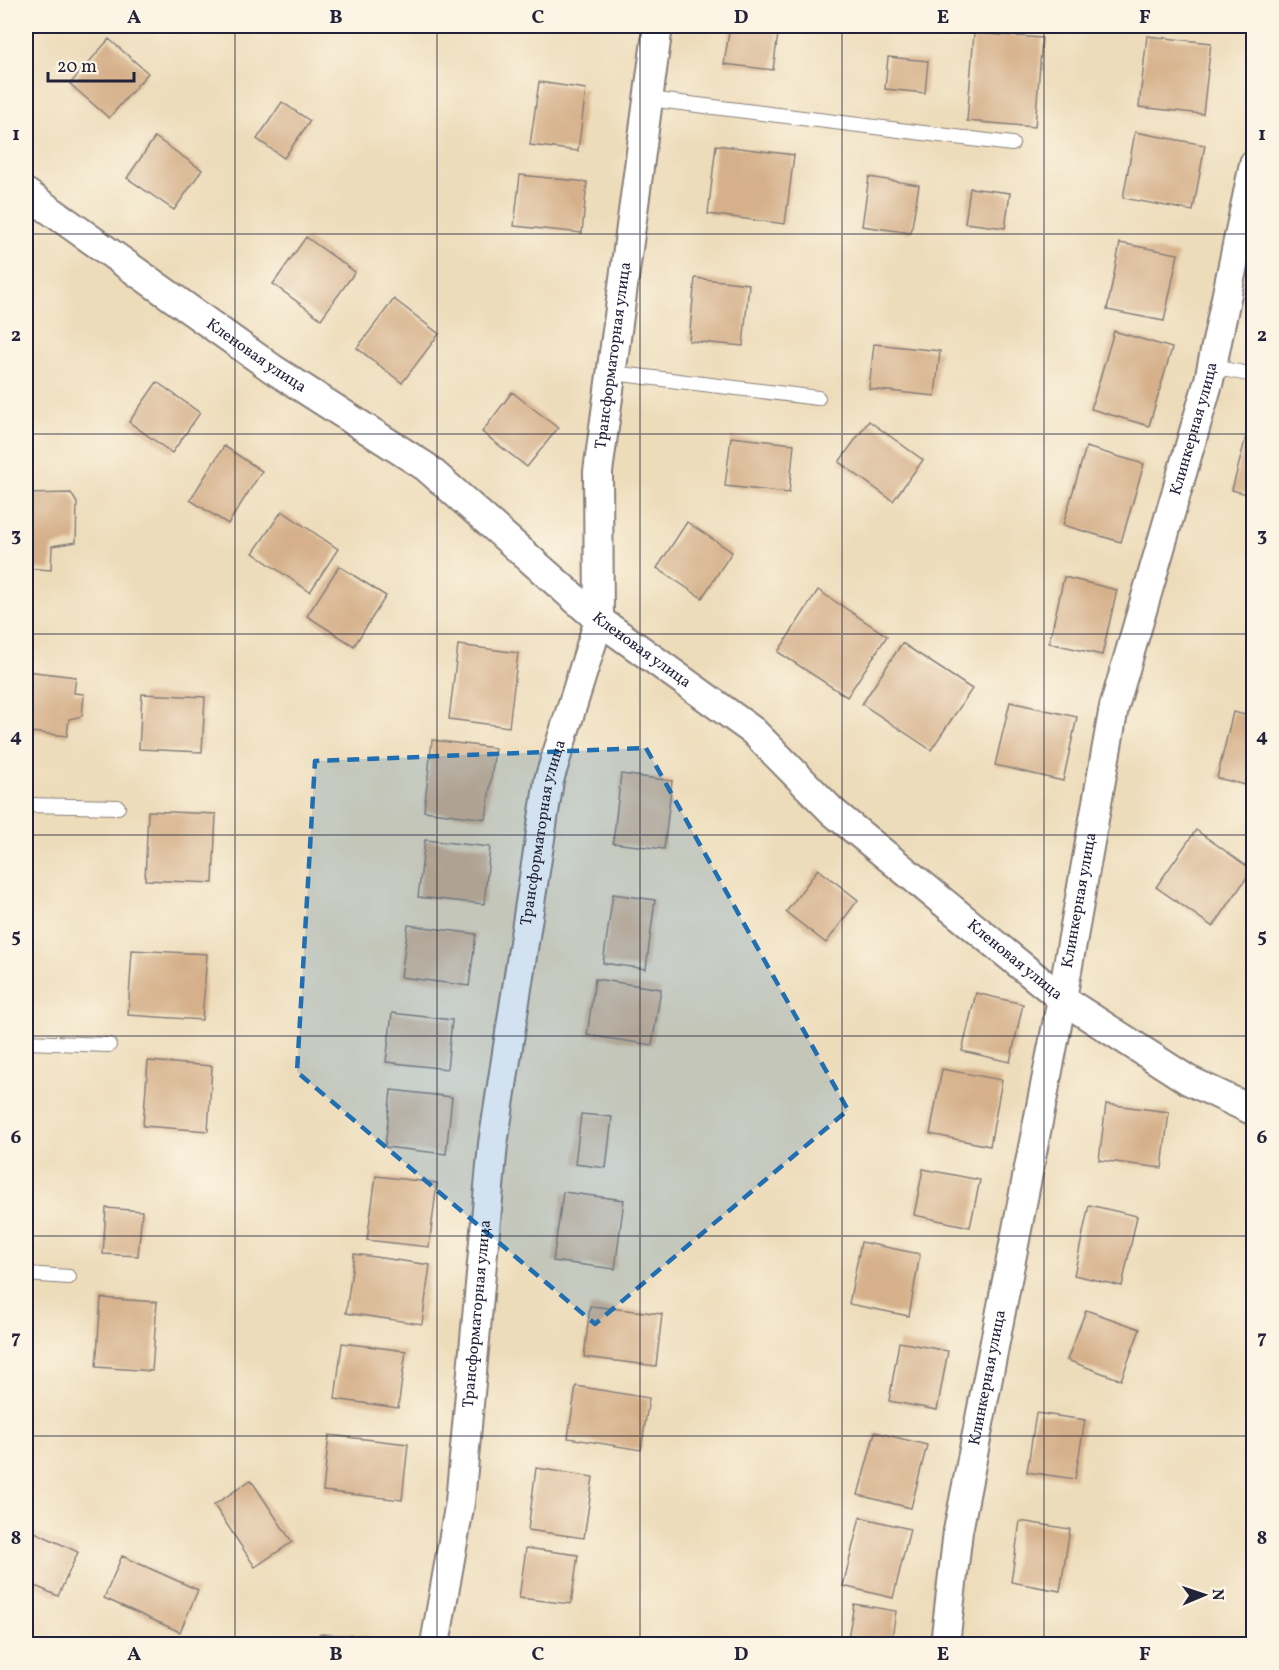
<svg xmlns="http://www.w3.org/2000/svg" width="1279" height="1670" font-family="Vollkorn,serif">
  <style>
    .building { fill: #d5b08a }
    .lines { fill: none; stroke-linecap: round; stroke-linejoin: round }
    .lane-casing { stroke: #887f7a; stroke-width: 16 }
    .street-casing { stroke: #887f7a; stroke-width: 32 }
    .lane { stroke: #fff; stroke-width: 14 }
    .street { stroke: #fff; stroke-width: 28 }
    .marked { fill: #1f6fb2; fill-opacity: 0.2; stroke: #1f6fb2; stroke-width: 4.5; stroke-dasharray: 12 8; stroke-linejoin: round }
    .grid { fill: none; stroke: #22223b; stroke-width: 1.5; stroke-opacity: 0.55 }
    .labels { text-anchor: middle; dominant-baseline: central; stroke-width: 4.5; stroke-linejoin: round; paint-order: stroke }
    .street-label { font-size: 16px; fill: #22223b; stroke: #fcf5e5 }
    .neatline { fill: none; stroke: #22223b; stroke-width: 2 }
    .grid-label { font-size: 20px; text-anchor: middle; font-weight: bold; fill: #22223b }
  </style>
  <rect width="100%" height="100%" fill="#fcf5e5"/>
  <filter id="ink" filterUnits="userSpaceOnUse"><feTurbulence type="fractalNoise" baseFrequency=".0167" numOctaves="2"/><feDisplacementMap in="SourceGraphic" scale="12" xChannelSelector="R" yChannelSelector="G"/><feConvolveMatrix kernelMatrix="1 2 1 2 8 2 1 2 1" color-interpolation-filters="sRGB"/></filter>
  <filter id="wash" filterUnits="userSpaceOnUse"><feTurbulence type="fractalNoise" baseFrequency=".008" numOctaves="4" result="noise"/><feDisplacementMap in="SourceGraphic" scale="24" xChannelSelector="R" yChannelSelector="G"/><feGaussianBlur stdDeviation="1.35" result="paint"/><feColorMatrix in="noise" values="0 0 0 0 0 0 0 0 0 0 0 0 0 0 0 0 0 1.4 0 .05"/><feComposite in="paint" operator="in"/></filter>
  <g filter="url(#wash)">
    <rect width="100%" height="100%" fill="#eddcba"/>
    <g id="blocks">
      <path class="building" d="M730,26H779L773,70L724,64Z
        M974,33L1042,38L1035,127L967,121Z
        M1147,36L1211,43L1203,114L1139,107Z
        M109,39L148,73L109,118L70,84Z
        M888,57L928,61L925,93L885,89Z
        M539,82L586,89L578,151L530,145Z
        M282,102L310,121L284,158L257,139Z
        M1135,132L1205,145L1193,211L1123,198Z
        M155,137L202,170L174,210L127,178Z
        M716,145L794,155L785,224L708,214Z
        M520,175L587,182L582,233L514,226Z
        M869,177L919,185L911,233L862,226Z
        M970,188L1010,193L1005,228L965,223Z
        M306,237L355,272L321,319L273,284Z
        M1120,243L1178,254L1164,321L1107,310Z
        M695,278L749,284L743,346L689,341Z
        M394,299L439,334L402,383L357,348Z
        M1114,331L1172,348L1149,426L1091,409Z
        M874,344L940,351L935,396L869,389Z
        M157,382L200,413L172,453L129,422Z
        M512,392L558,428L527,467L482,432Z
        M1251,418L1254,419V496L1232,490Z
        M869,421L923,460L893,501L839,462Z
        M731,437L794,444L789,493L725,486Z
        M224,446L262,471L228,524L190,500Z
        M1086,447L1144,464L1121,542L1063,525Z
        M71,493L77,503L76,542L52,546L51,570L26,568V494Z
        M282,511L338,549L310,592L253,553Z
        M687,522L732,552L702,598L657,568Z
        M339,566L386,596L354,646L307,616Z
        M1064,577L1117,590L1102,655L1049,643Z
        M818,590L887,636L847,697L778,652Z
        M1252,635H1254V662L1248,661Z
        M902,643L972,689L931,750L862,704Z
        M458,645L518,653L509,727L449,719Z
        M26,671L76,677L74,693L84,694L82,716L69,719L67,736L31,732L32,721H26Z
        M142,694L205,697L202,752L139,749Z
        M1010,702L1077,717L1063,781L995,765Z
        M1233,712L1254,717V787L1217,778Z
        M432,740L495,748L486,819L424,811Z
        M621,774L672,781L664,849L613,843Z
        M148,811L216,814L213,883L145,880Z
        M1196,830L1252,870L1213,927L1156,887Z
        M425,840L490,847L484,904L418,897Z
        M818,869L858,900L826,943L786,912Z
        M613,894L655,900L646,969L603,963Z
        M408,925L476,934L469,986L401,977Z
        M132,950L207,954L202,1020L128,1015Z
        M595,979L661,989L652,1045L587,1035Z
        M976,993L1023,1004L1010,1062L962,1051Z
        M392,1013L452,1020L447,1069L386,1062Z
        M148,1061L212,1066L208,1131L143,1126Z
        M942,1069L1002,1080L990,1146L930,1134Z
        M391,1090L452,1097L446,1154L385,1147Z
        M1106,1104L1169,1112L1162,1168L1099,1160Z
        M581,1114L612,1117L606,1168L575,1164Z
        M923,1169L980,1180L970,1227L914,1215Z
        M376,1176L437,1183L429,1247L367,1240Z
        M563,1192L624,1200L615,1269L553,1261Z
        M1089,1205L1137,1216L1122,1286L1074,1275Z
        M106,1208L142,1211L138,1256L103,1254Z
        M861,1242L920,1254L909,1316L849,1304Z
        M354,1254L430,1265L422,1324L346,1313Z
        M101,1298L157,1302L152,1371L96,1367Z
        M590,1306L662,1314L656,1366L584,1357Z
        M1086,1310L1140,1329L1121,1380L1067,1360Z
        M899,1342L948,1351L937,1410L889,1401Z
        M342,1343L406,1351L398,1408L335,1399Z
        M576,1386L649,1398L641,1450L568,1438Z
        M1036,1413L1085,1420L1075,1479L1027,1472Z
        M875,1432L927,1445L911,1508L858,1495Z
        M329,1435L408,1444L402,1500L323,1491Z
        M536,1468L593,1477L584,1538L528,1530Z
        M251,1480L292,1542L255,1567L214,1505Z
        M860,1517L910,1529L893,1598L843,1586Z
        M1020,1521L1070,1529L1060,1591L1011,1582Z
        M26,1528L78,1552L58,1596L26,1582Z
        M526,1548L578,1555L571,1604L519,1598Z
        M122,1556L198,1590L180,1632L104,1598Z
        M854,1604L896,1611L891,1644H847Z
        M319,1634L367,1636L366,1644H319Z"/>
    </g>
  </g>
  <g filter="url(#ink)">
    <use href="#blocks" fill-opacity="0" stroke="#887f7a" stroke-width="1.5"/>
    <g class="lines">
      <defs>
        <path id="lane" d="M649,99L1012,144
          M1212,367L1254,375
          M613,373L818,398
          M26,805L118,807
          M26,1042L109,1045
          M26,1274L69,1277"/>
        <g id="street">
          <path id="s1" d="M26,193L273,369L426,467L599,620L753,731L833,812L1062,999L1188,1080L1254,1111"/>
          <path id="s2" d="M435,1644L460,1502L493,1144L549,780L599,620L598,472L658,26"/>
          <path id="s3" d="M945,1644L958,1531L1062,999L1114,707L1209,380L1254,164"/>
        </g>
      </defs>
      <use href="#lane" class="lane-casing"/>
      <use href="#street" class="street-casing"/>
      <use href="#lane" class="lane"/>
      <use href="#street" class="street"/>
    </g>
  </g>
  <path class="marked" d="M646,748L848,1110L595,1324L297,1072L315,761Z"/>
  <path class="grid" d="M235,26V1644M437,26V1644M640,26V1644M842,26V1644M1044,26V1644M26,234H1254M26,434H1254M26,634H1254M26,835H1254M26,1036H1254M26,1236H1254M26,1436H1254"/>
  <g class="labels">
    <g class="street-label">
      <text stroke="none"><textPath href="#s1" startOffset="282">Кленовая улица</textPath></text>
      <text stroke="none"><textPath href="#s2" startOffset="1305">Трансформаторная улица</textPath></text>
      <text stroke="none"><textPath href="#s3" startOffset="1242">Клинкерная улица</textPath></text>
      <text stroke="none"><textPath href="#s1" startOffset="768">Кленовая улица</textPath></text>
      <text stroke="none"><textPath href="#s2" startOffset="819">Трансформаторная улица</textPath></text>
      <text stroke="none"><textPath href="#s3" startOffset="756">Клинкерная улица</textPath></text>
      <text stroke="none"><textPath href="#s1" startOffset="1254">Кленовая улица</textPath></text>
      <text stroke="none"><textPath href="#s2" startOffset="333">Трансформаторная улица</textPath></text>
      <text stroke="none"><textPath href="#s3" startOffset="270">Клинкерная улица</textPath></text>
    </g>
  </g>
  <rect width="1279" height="1670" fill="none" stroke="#fcf5e5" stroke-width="66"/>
  <g transform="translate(1204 1595) rotate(88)" stroke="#fcf5e5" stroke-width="4.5" paint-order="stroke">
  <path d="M0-4.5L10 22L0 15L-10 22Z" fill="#22223b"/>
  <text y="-9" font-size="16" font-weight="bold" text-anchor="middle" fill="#22223b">N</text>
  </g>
  <path d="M48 72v9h86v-9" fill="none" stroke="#22223b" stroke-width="3"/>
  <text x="57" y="72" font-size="18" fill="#22223b" stroke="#fcf5e5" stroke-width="4.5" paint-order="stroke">20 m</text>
  <rect x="33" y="33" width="1213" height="1604" class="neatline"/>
  <g class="grid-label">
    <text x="134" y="23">A</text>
    <text x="336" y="23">B</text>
    <text x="538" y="23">C</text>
    <text x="741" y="23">D</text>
    <text x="943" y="23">E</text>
    <text x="1145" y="23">F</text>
    <text x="16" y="140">1</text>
    <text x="1262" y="140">1</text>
    <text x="16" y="341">2</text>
    <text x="1262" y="341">2</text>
    <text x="16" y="541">3</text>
    <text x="1262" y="541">3</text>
    <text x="16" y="742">4</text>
    <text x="1262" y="742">4</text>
    <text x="16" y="942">5</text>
    <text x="1262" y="942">5</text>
    <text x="16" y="1143">6</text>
    <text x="1262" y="1143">6</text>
    <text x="16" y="1343">7</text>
    <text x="1262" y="1343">7</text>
    <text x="16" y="1544">8</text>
    <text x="1262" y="1544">8</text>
    <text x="134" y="1660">A</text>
    <text x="336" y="1660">B</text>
    <text x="538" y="1660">C</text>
    <text x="741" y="1660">D</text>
    <text x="943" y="1660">E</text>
    <text x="1145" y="1660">F</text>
  </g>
</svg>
